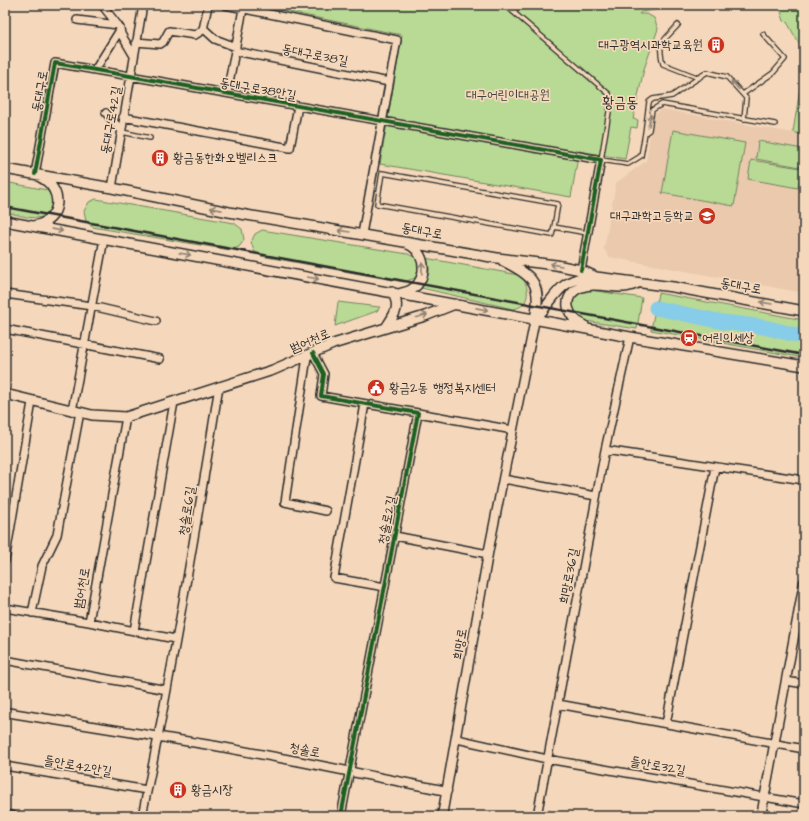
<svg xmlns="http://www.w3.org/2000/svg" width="809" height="821" font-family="'Architects Daughter','Poor Story',sans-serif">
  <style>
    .built { fill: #eac9ad }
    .green { fill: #b8da94; stroke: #728260 }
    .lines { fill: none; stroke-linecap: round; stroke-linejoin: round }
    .river { stroke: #87cce8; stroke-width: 15 }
    .service-casing { stroke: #2b2b2b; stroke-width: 6 }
    .minor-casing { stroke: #2b2b2b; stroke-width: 10 }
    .tertiary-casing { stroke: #2b2b2b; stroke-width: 11 }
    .secondary-casing { stroke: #2b2b2b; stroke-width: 12 }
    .service { stroke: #f5d8bb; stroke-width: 3.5 }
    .minor { stroke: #f5d8bb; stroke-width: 7 }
    .tertiary { stroke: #f5d8bb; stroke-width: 8 }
    .secondary { stroke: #f5d8bb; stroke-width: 9 }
    .rail { stroke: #2b2b2b; stroke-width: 2.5 }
    .cycleway-casing { stroke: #f5d8bb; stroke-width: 6 }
    .cycleway { stroke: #1b5e20; stroke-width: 4 }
    .oneway { stroke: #908273 }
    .labels { text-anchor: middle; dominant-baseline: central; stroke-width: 3.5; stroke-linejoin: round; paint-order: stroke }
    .poi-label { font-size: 13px; fill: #2b2b2b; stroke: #f5d8bb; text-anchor: start }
    .street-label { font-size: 13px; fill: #2b2b2b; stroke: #f5d8bb }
    .park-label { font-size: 13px; fill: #40453b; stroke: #f5d8bb }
    .quarter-label { font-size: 15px; fill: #2b2b2b; stroke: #f5d8bb }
  </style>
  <rect width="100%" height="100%" fill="#f5d8bb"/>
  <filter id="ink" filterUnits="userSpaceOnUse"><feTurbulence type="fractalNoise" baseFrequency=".025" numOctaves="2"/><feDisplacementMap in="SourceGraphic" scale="8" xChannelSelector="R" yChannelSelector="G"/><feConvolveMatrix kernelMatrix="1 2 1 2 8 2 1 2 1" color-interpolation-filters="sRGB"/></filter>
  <g filter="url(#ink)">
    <path class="built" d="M661,109L804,135V293L609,257L604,249L616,183L646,161L653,117Z"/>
    <path class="green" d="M254,5H672L670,8L641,12L639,14H647L654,18L658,29L644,69L633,119L638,120L637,128L631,127L625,159L579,151L571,197L380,164L402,35Z
      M779,5H804V53L787,22L784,21Z
      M804,64V135L793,132Z
      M673,130L745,143L734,206L662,193Z
      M758,141L803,149L800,167L756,159Z
      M751,160L801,168L798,188L748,179Z
      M5,182L47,190L54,200C53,203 53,208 52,210C44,225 17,214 5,212Z
      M96,199L234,223L242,229L244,240L239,247L230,250L92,227L86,221L84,211L89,202Z
      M262,230L408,254L416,258L420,268L415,278L404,282L261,256L254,251L251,242L255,234Z
      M425,258L519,275C531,284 531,307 513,309L417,287C429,281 433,269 425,258Z
      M584,289L642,298L637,329L579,320L573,315L571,299Z
      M658,293L804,320V358L651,330Z
      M338,302L379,307H380L377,311L335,326Z"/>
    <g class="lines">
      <path class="river" d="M656,308L723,322L764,327L804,337"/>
      <defs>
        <path id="service" d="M505,5L609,94L611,100L601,160L628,164L641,156L645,133
          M515,5V12
          M678,25C663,42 657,41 663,64L699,78
          M743,94L773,73L785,59L763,34
          M744,119L746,98L727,77L707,72L672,96L653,99L649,102L645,133L649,130L652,110L662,104L775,124
          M122,132L150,138
          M554,227L552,235L377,204L382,173L558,204L554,227L587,233"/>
        <path id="minor" d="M102,5L120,28L121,34L134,56
          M225,5L397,40L362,234
          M77,20L118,25
          M203,28L215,39L236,47
          M136,42L160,44L163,42L169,31L195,35L203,30L208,5
          M235,51L389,82
          M95,70L120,30
          M227,93L243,9
          M106,113L121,130
          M123,117L290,148L298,106
          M35,174L55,63L130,76L601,160L581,270
          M112,188L143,5
          M5,294L92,306L156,321
          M5,329L160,359
          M313,353L324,374L321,396L418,413L341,816
          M307,357L285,502L326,511
          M365,404L334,578L385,587
          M72,411L104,239
          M418,413L513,430
          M605,450L804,480
          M503,479L596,496
          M395,536L488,554
          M5,561L32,402
          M5,608L89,622L175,639
          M32,613L42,566L57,535L80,412
          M89,622L126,417
          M134,631L174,402
          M5,660L167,690
          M786,681L804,684
          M558,704L804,749
          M666,724L715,467
          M457,739L547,759L804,804
          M5,766L147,790
          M537,813L551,816
          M5,814L14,816
          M142,816C172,674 196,530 219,386
          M537,816L605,450L630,337"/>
        <path id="tertiary" d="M5,712L216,746L302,762L447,791
          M442,816L488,554L535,319
          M761,816L804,582"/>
        <path id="secondary" d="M5,169L112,188L229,212L497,258L556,265L581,270L596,277L673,287L804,311
          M5,221L630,337L804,366
          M33,226C62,222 65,189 40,177
          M503,261C534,276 542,284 535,319
          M402,293C428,289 430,254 408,244
          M535,319C557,298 556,279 594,276
          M584,325C569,319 560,300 577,289C590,281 610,288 624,287C628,287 632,285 636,284
          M387,326C395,314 401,306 392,292
          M5,394L92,415L126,417L273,370L333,344L425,316L455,304"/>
      </defs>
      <use href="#service" class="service-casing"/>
      <use href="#minor" class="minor-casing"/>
      <use href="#tertiary" class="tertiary-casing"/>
      <use href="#secondary" class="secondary-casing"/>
      <use href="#service" class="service"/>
      <use href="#minor" class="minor"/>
      <use href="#tertiary" class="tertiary"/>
      <use href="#secondary" class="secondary"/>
      <path class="rail" d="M5,207L804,355"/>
      <defs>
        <path id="cycleway" d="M35,174L55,63L130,76L601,160L581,270
          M313,353L324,374L321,396L418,413L341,816"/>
      </defs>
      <use href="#cycleway" class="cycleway-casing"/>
      <use href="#cycleway" class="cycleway"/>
    </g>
    <defs><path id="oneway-shaft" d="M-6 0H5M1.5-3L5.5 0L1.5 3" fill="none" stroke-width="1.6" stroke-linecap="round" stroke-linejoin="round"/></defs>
    <g class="oneway">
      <use href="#oneway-shaft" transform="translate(735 85) rotate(-132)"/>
      <use href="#oneway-shaft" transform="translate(650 120) rotate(-80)"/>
      <use href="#oneway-shaft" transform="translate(216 209) rotate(-169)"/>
      <use href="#oneway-shaft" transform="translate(57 230) rotate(10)"/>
      <use href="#oneway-shaft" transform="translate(344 231) rotate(-171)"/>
      <use href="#oneway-shaft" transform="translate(185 254) rotate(10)"/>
      <use href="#oneway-shaft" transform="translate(556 265) rotate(-170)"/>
      <use href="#oneway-shaft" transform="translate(422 268) rotate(-88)"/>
      <use href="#oneway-shaft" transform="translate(313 278) rotate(10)"/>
      <use href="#oneway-shaft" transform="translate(766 303) rotate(-170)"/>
      <use href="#oneway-shaft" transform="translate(482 309) rotate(11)"/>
      <use href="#oneway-shaft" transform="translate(422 316) rotate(-17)"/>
    </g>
  </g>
  <defs>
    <symbol id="building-disc" viewBox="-11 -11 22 22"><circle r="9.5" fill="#c8321e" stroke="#f5d8bb"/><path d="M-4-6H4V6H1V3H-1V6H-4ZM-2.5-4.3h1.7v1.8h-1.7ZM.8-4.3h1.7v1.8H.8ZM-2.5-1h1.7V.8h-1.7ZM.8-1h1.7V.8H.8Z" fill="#fff"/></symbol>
    <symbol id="school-disc" viewBox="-11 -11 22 22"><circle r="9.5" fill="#c8321e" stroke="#f5d8bb"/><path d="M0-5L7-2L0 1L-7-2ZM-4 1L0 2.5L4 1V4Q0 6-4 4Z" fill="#fff"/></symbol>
    <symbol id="station-disc" viewBox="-11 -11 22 22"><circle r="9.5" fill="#c8321e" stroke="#f5d8bb"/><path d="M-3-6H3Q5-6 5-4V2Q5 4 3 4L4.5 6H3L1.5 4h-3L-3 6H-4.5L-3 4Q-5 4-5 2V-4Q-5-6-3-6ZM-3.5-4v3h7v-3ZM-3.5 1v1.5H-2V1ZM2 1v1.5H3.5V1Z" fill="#fff"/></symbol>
    <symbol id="civic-disc" viewBox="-11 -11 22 22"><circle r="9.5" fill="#c8321e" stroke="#f5d8bb"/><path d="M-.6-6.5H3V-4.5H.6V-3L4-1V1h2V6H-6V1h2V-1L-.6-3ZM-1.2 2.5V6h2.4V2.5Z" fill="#fff"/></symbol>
  </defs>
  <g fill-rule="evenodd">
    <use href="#building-disc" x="706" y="35" width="20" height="20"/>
    <use href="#building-disc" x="150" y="148" width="20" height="20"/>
    <use href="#school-disc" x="697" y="206" width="20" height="20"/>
    <use href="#station-disc" x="679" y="328" width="20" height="20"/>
    <use href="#civic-disc" x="366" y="378" width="20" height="20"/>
    <use href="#building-disc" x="168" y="780" width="20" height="20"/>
  </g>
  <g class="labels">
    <g class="poi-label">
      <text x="703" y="45" text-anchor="end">대구광역시과학교육원</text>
      <text x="173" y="158">황금동한화오벨리스크</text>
      <text x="694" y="216" text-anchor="end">대구과학고등학교</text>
      <text x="702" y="338">어린이세상</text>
      <text x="389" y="388">황금2동 행정복지센터</text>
      <text x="191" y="790">황금시장</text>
    </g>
    <g class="street-label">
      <text transform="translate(315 55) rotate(11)">동대구로38길</text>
      <text transform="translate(258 89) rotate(10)">동대구로38안길</text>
      <text transform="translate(40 91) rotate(-80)">동대구로</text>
      <text transform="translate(111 120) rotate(-80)">동대구로42길</text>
      <text transform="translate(422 231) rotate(10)">동대구로</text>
      <text transform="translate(741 286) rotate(10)">동대구로</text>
      <text transform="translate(310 341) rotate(-23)">범어천로</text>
      <text transform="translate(187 511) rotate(-81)">청솔로6길</text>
      <text transform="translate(387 520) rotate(-79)">청솔로2길</text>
      <text transform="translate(569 576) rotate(-79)">희망로36길</text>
      <text transform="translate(82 588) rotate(-80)">범어천로</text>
      <text transform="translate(460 644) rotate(-80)">희망로</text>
      <text transform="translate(305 750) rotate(11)">청솔로</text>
      <text transform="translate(78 766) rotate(10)">들안로42안길</text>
      <text transform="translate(658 766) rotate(10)">들안로32길</text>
    </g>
    <g class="park-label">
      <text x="508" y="95">대구어린이대공원</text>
    </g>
    <g class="quarter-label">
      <text x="620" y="102">황금동</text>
    </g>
  </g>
  <rect width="809" height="821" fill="none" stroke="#f5d8bb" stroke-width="20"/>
  <rect x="10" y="10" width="789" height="801" fill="none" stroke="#2b2b2b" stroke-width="1.5" filter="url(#ink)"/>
</svg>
